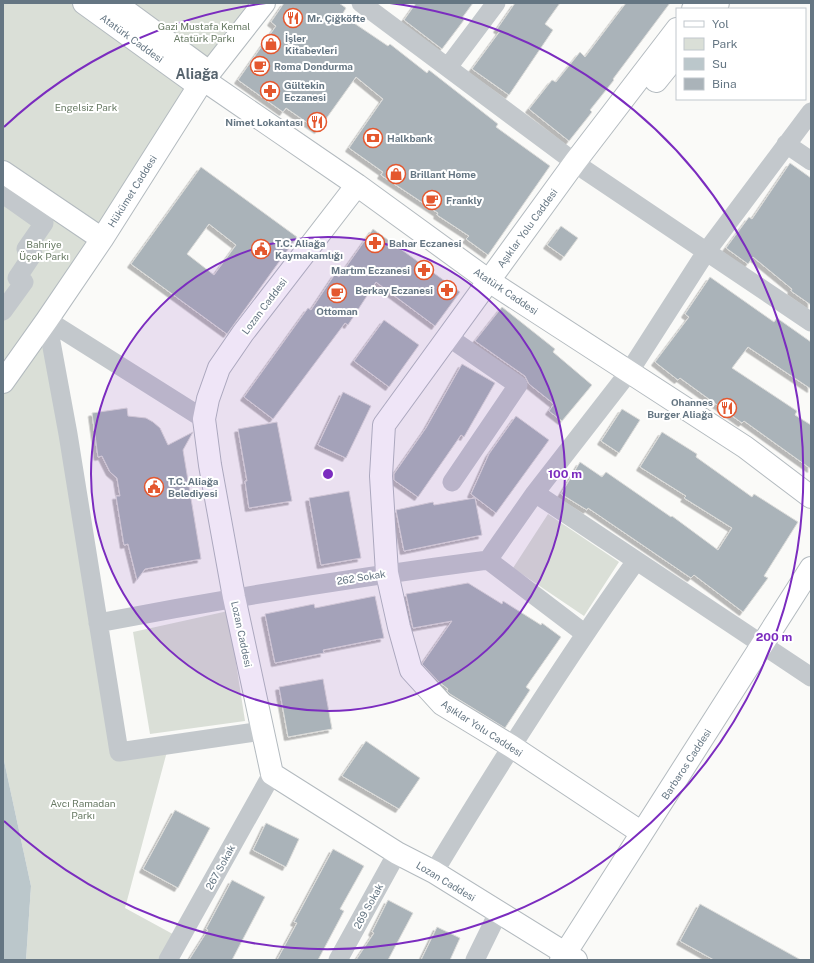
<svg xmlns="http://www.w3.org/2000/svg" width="814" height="963" font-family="'Public Sans',sans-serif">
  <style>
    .green { fill: #dadfd7 }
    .water { fill: #bbc7cb }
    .building { fill: #aab3b9; stroke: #dcdcda; fill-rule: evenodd; filter: url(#shadow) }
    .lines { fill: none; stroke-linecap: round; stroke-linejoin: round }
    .secondary-casing { stroke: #b3babf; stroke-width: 24 }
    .street { stroke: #c3c8cc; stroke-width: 19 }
    .secondary { stroke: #fff; stroke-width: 22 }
    .ring { fill: none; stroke: #7b2cbf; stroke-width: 2 }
    .labels { text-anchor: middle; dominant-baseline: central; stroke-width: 4; stroke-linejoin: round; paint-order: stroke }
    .poi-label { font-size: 10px; font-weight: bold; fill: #657683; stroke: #fff; text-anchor: start }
    .park-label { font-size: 10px; fill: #687a64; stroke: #fff }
    .street-label { font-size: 10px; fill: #657683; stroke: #fff }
    .district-label { font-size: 14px; font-weight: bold; fill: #57646e; stroke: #fff }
    .centre { fill: #7b2cbf; stroke: #fff; stroke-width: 2 }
    .ring-label { font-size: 12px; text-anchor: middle; font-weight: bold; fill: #7b2cbf; stroke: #fff; stroke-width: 4; stroke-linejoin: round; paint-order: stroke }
  </style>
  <defs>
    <filter id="shadow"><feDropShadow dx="-3.5" dy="3.5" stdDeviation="0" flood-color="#0004"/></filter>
  </defs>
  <rect width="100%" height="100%" fill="#fafaf8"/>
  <path class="green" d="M3,3H84L199,86L47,320L119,751L169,744L125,908L180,938L168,960H26L31,886L3,756Z
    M115,3H264L209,72Z
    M548,514L619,562L584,616L513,568Z
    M228,611L245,721L150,734L133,632Z"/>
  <path class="water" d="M3,756L31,886L26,960H3Z"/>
  <path class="building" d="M284,3H339L346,8L342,15L388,46L390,44L427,73L429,70L498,124L496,127L550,166L488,255L466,239L469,236L437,215L438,213L381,175L383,172L349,148L383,99L356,77L318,130L286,108L283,112L238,80L276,26L271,22Z
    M416,3H473L462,18L464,20L442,49L404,20Z
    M515,3H560L545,24L553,30L509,95L472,69L500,31L497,29Z
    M626,3H670L613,79L614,80L590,110L592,112L569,141L529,109L552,80L556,82L580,52L585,57Z
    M790,163L811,178V305L791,291L792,289L753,257L748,264L726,248L749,217L752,219Z
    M201,167L297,237L227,334L131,264ZM209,224L236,245L214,275L187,254Z
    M561,226L578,238L564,257L547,245Z
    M373,229L460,292L435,326L376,282L348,325L345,323L273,419L244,397L308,308L311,310L335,274L339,277Z
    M710,277L774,322L777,318L811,342V389L748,347L732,368L797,411L795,415L811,425V469L744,421L742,423L680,378L678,380L655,362L689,317L685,314Z
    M502,307L555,349L553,352L592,385L562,421L549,411L554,404L529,384L525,376L475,341Z
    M384,320L419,345L389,387L354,361Z
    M462,364L495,383L464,437L461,435L418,497L394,480V474L426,428Z
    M343,392L371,406L346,458L318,445Z
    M127,408L128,416L146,418L153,422L160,428L168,445L193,432L183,450L201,559L145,569L137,580L128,544L124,545L116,496H120L117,478L110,472L102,456L98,457L92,413Z
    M622,409L640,420L619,453L601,441Z
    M516,416L549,440L496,513L471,494L489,454Z
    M277,422L292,501L249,508L245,481H247L238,429Z
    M662,432L697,454L696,457L752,497L754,494L798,522L764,576L768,578L743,612L694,575L691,578L588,508L587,510L561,494L580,462L602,477L606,472L671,517L672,516L718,550L732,528L684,498L686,496L640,467Z
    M349,491L361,558L321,565L309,498Z
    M475,498L482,535L404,551L396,510L433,502L434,505Z
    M468,583L502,604L503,601L541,625L542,623L561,637L526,687L530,690L505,728L450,694L447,691L448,689L439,682L422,664L452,621L413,628L406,594Z
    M375,596L384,638L323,650L324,653L275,663L265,614L314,604L315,608Z
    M323,679L332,729L288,737L279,687Z
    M366,741L420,778L399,809L342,776Z
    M175,810L210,828L178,888L143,869Z
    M266,823L299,839L286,867L253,850Z
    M333,849L364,866L340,909L344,911L318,960H277L297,923L294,922Z
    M232,880L265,897L232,960H189L208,930L206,929Z
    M388,900L413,913L388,960H356L374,933L372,932Z
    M700,904L801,960H714L680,941Z
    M437,927L460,938L450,960H421Z"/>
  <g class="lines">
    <defs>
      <path id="secondary" d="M84,3L199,86
        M115,3L209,72
        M693,9L697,3
        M713,9L718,3
        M204,80L357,185L489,281L745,447L811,497
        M656,81L677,55
        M3,172L102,239
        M357,185L243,333L219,368L208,399L204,419L210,465L234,597L272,774L397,853L434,872L576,960
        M3,382L47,320L102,239L199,86L264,3
        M642,833L511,746L442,704L411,670L399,627L387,573L381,476L384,425L575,162L677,29
        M561,960L811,568"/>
    </defs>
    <use href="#secondary" class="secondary-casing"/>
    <path class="street" d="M361,3L585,170L811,322
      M448,67L496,3
      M786,144L811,161
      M3,194L44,223L26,249L33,254L17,278L24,282L3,311
      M47,320L68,434L119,752L262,731
      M47,320L204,419
      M452,482L518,385L457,343
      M535,493L811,677
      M98,623C228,598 358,577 488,560
      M584,633L488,560L535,493L629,372L706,252L811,112
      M434,872C498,766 564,662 636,561
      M168,960L272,774
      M338,960L397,853
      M475,960L498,913"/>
    <use href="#secondary" class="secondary"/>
  </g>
  <circle cx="328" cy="474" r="237" fill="#7b2cbf" fill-opacity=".12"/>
  <g class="ring">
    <circle cx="328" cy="474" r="237"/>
    <path d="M4 127A475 475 0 0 1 266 3M390 3A475 475 0 1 1 4 821"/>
  </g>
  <defs>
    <symbol id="restaurant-ring" viewBox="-11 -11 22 22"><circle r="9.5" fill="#fff" stroke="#e4572e" stroke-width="1.5"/><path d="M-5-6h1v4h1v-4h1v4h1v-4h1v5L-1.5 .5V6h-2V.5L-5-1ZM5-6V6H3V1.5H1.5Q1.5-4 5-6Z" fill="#e4572e"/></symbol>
    <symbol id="shop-ring" viewBox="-11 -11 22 22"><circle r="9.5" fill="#fff" stroke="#e4572e" stroke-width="1.5"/><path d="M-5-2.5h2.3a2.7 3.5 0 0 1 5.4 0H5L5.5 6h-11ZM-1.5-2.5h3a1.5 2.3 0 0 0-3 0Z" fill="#e4572e"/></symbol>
    <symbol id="cafe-ring" viewBox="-11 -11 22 22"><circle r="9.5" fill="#fff" stroke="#e4572e" stroke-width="1.5"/><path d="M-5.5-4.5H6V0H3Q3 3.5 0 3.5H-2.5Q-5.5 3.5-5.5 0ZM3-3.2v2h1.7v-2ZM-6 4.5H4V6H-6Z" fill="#e4572e"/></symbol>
    <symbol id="pharmacy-ring" viewBox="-11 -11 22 22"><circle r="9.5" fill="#fff" stroke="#e4572e" stroke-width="1.5"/><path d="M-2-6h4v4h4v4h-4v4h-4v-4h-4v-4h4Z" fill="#e4572e"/></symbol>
    <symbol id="bank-ring" viewBox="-11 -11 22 22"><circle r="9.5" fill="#fff" stroke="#e4572e" stroke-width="1.5"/><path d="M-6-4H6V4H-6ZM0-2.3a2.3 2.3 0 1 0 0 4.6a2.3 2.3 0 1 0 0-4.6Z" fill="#e4572e"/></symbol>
    <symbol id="civic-ring" viewBox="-11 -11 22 22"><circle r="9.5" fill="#fff" stroke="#e4572e" stroke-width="1.5"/><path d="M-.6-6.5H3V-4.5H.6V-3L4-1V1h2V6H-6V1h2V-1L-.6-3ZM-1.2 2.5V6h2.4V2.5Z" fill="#e4572e"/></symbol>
  </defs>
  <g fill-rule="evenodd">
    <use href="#restaurant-ring" x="282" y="7" width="22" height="22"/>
    <use href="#shop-ring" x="260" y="33" width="22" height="22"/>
    <use href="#cafe-ring" x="249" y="55" width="22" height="22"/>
    <use href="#pharmacy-ring" x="259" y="80" width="22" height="22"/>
    <use href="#restaurant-ring" x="306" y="111" width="22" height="22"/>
    <use href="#bank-ring" x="362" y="127" width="22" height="22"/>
    <use href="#shop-ring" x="385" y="163" width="22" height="22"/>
    <use href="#cafe-ring" x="421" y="189" width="22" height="22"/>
    <use href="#pharmacy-ring" x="364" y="232" width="22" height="22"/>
    <use href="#civic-ring" x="250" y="238" width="22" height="22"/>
    <use href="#pharmacy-ring" x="413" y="259" width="22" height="22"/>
    <use href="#pharmacy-ring" x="436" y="279" width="22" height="22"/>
    <use href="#cafe-ring" x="326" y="282" width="22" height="22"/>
    <use href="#restaurant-ring" x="716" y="397" width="22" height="22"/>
    <use href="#civic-ring" x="143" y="476" width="22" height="22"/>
  </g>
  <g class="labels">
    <g class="poi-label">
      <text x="307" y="18">Mr. Çiğköfte</text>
      <text x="285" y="38">İşler<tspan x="285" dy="12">Kitabevleri</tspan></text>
      <text x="274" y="66">Roma Dondurma</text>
      <text x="284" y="85">Gültekin<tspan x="284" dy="12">Eczanesi</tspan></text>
      <text x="303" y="122" text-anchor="end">Nimet Lokantası</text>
      <text x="387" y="138">Halkbank</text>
      <text x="410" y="174">Brillant Home</text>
      <text x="446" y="200">Frankly</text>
      <text x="275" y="243">T.C. Aliağa<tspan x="275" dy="12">Kaymakamlığı</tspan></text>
      <text x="389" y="243">Bahar Eczanesi</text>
      <text x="410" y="270" text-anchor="end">Martım Eczanesi</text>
      <text x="433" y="290" text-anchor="end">Berkay Eczanesi</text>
      <text x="337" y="311" text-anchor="middle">Ottoman</text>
      <text x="713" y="402" text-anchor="end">Ohannes<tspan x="713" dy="12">Burger Aliağa</tspan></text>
      <text x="168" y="481">T.C. Aliağa<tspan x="168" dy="12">Belediyesi</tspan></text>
    </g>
    <g class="park-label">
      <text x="204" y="26">Gazi Mustafa Kemal<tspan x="204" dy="12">Atatürk Parkı</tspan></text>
      <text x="86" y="107">Engelsiz Park</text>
      <text x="44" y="244">Bahriye<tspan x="44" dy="12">Üçok Parkı</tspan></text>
      <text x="83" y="803">Avcı Ramadan<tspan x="83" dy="12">Parkı</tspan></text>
    </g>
    <g class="street-label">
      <text transform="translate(132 38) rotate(36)">Atatürk Caddesi</text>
      <text transform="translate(132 191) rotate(-58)">Hükümet Caddesi</text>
      <text transform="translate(527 228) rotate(-54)">Aşıklar Yolu Caddesi</text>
      <text transform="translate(506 291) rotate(34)">Atatürk Caddesi</text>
      <text transform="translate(264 306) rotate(-53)">Lozan Caddesi</text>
      <text transform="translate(361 577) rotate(-9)">262 Sokak</text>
      <text transform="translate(242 634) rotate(78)">Lozan Caddesi</text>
      <text transform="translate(482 728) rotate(33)">Aşıklar Yolu Caddesi</text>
      <text transform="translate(686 764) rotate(-57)">Barbaros Caddesi</text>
      <text transform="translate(220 867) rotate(-61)">267 Sokak</text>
      <text transform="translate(446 881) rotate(31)">Lozan Caddesi</text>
      <text transform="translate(368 906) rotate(-61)">269 Sokak</text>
    </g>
    <g class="district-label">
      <text x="197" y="74">Aliağa</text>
    </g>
  </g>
  <circle cx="328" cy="474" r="6" class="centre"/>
  <g class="ring-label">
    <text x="565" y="478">100 m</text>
    <text x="774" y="641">200 m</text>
  </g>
  <rect width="814" height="963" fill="none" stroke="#657683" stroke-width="8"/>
  <rect x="676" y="8" width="130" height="92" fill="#ffffff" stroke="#c1c8cd"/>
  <rect x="684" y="21" width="20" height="6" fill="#ffffff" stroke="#c1c8cd"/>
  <text x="712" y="28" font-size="12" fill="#657683">Yol</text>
  <rect x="684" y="38" width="20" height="12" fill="#dadfd7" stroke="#c1c8cd"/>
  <text x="712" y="48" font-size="12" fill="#657683">Park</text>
  <rect x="684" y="58" width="20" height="12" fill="#bbc7cb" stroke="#c1c8cd"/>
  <text x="712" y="68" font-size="12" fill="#657683">Su</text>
  <rect x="684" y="78" width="20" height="12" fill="#aab3b9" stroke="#c1c8cd"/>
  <text x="712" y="88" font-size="12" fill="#657683">Bina</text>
</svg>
